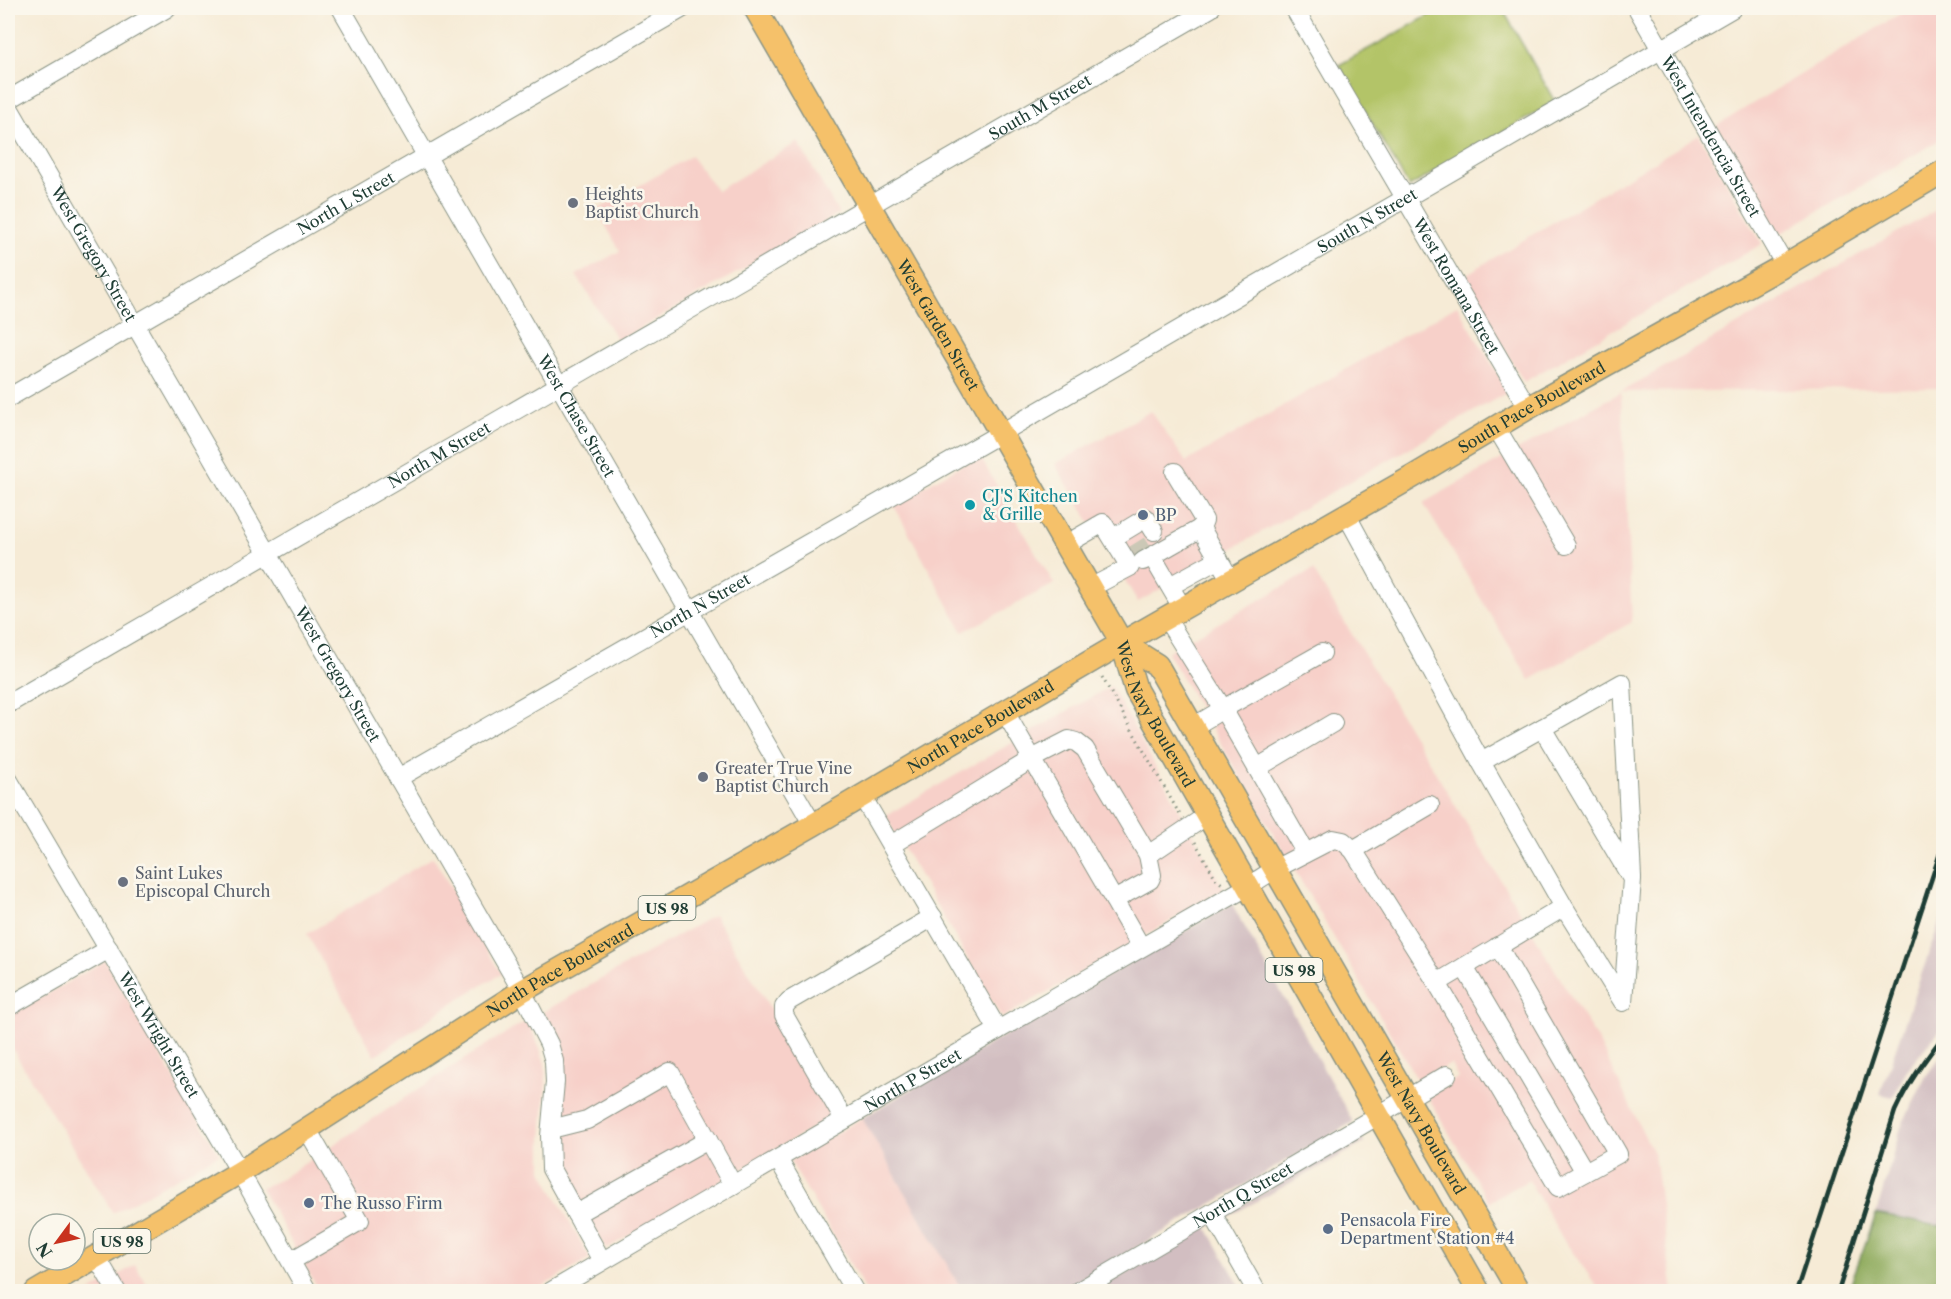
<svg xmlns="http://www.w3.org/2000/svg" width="1951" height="1299" font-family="'Libre Caslon Text',serif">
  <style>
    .built { fill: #f7d0c9 }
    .industrial { fill: #d2bec1 }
    .green { fill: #b3c467; stroke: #69804e; stroke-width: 1.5 }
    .forest { fill: #8eaa5c; stroke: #567448; stroke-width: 1.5 }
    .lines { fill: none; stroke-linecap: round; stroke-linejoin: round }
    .minor-tunnel { stroke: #cbc8b6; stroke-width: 18; stroke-dasharray: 18 9; stroke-linecap: butt }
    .minor-casing { stroke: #8a9485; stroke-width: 20 }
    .major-casing { stroke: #8a9485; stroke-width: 25 }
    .path { stroke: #8a9485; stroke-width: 3; stroke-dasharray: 1.5 4.5; stroke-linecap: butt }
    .minor { stroke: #fff; stroke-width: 18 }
    .major { stroke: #f5c16b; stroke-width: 22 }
    .rail { stroke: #1f3d34; stroke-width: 4.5 }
    .worship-dot { fill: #6b7280; stroke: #fbf7ec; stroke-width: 2 }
    .culture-dot { fill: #0f9aa8; stroke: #fbf7ec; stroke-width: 2 }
    .service-dot { fill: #5c6f8a; stroke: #fbf7ec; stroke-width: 2 }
    .labels { text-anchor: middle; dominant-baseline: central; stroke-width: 5; stroke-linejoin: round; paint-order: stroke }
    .shield { fill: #fbf7ec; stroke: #61756b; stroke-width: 1.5 }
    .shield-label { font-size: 15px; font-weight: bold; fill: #1f3d34 }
    .street-label { font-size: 16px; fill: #1f3d34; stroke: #fbf7ec }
    .worship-label { font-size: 16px; fill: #5b616d; stroke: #fbf7ec; text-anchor: start }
    .culture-label { font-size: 16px; fill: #0d838f; stroke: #fbf7ec; text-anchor: start }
    .service-label { font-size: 16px; fill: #4e5e75; stroke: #fbf7ec; text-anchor: start }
  </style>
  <rect width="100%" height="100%" fill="#fbf7ec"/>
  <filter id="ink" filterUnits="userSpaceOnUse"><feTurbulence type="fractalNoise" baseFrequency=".0167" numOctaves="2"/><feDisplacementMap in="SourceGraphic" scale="12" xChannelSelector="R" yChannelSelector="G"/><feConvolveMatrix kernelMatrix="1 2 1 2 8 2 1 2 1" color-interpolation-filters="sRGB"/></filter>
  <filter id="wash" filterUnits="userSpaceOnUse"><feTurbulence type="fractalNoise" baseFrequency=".008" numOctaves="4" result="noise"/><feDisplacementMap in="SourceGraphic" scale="24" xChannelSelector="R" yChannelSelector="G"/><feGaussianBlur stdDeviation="1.35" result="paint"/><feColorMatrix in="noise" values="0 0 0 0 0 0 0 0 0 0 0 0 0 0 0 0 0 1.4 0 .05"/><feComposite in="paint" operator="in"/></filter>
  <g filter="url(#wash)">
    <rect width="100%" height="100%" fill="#f6ebd6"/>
    <path class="built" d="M1910,8H1943V138L1778,235L1716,126Z
      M1699,135L1762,244L1524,382L1462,277Z
      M798,142L839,214L618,341L576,275L620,251L597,210L691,156L717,191Z
      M1943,206V388L1621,392L1632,622L1530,680L1423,503L1621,392Z
      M1457,305L1508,392L1138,602L1055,464L1151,411L1186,462Z
      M979,455L1054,584L963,632L893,504Z
      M1313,570L1601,1046L1654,1155L1673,1291H1603L1598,1288L1559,1233L1529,1180L1489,1202L1427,1095L1458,1078L1451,1064L1418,1081L1167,652Z
      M1111,686L1224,890L1002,1018L885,816Z
      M433,857L501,974L460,998L375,1056L307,934Z
      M714,915L835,1115L606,1249L560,1166V1136L564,1082L563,1060L557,1039L543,1012Z
      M105,961L219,1154L113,1213L8,1042V1017Z
      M527,1021L540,1048L545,1064L546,1083L542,1138V1171L590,1259L534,1291H319L261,1188L281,1179L489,1043Z
      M862,1118L963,1291H866L790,1161Z
      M135,1265L151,1291L90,1292Z"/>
    <path class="industrial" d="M1232,904L1353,1122L1061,1291L963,1292L862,1118Z
      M1943,912V1027L1906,1071L1893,1097L1880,1094Z
      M1943,1053V1227L1876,1214L1901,1127L1926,1076Z
      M1361,1136L1364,1143L1207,1228L1243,1291L1093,1292Z"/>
    <path class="green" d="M1426,8H1502L1555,102L1409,187L1339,65L1430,15Z"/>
    <path class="forest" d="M1876,1214L1943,1227V1291H1848Z"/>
  </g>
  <g filter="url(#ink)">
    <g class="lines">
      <path class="minor-tunnel" d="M1137,542L1145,555"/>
      <defs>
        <g id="minor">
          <path id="s1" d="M341,8L813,825"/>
          <path id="s2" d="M1294,8L1528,408"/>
          <path id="s3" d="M1637,8L1785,265"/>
          <path d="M8,100L167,8"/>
          <path id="s4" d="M8,106L522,991L549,1044L554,1061L555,1082L550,1136L551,1169L602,1261"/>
          <path id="s5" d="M8,398L683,8"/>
          <path d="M1496,427L1566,545"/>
          <path d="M1175,472L1204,520L1201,528"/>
          <path d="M1346,514L1481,762"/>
          <path d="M1113,538L1146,518L1154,531"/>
          <path d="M1065,545L1103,523L1130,567L1090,588"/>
          <path d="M1152,556L1201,528L1231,581"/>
          <path d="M1143,561L1152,556L1183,609"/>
          <path d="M1170,586L1219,559"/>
          <path d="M1166,618L1223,709L1322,653"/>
          <path id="s6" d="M8,704L1211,8"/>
          <path d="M1005,712L1114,900"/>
          <path d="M1193,727L1223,709L1305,852"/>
          <path d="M1542,728L1622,683L1632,877"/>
          <path d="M1257,768L1333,723"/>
          <path id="s7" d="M398,778L1001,433L1733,8"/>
          <path id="s8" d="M8,779L240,1172L308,1292"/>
          <path d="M862,796L998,1030"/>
          <path d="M891,845L1032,759L1069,740L1076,742L1085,749L1148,855L1152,875L1150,880L1114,900L1141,947"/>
          <path d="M1353,850L1430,805"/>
          <path d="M1148,855L1206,816"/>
          <path d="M1464,967L1585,1172"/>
          <path d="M1437,983L1558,1187L1618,1154L1498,946"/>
          <path d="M8,1007L109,949"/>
          <path d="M844,1120L784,1015V1007L789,1001L933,917"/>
          <path d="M551,1129L587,1120L670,1072L733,1185"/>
          <path d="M778,1159L855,1292"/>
          <path d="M1212,1213L1257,1292"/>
          <path d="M576,1214L708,1140"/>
          <path d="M96,1256L117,1292"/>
          <path d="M291,1261L360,1221L307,1129"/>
          <path id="s9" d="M550,1292L998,1030L1247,887L1275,869L1333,839L1343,841L1353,850L1437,983L1564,907L1623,1002L1632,879L1542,728L1481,762L1564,907"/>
          <path id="s10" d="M1077,1292L1447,1075"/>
        </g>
        <g id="major">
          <path id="s11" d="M755,8L1122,643L1136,690L1479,1292"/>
          <path id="s12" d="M1122,643L1157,665L1519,1292"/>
          <path id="s13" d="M36,1292L240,1172L522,991L813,825L1122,643L1414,476L1528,408L1785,265L1944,171"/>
        </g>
      </defs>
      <use href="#minor" class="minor-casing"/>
      <use href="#major" class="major-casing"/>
      <path class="path" d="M1102,677L1180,815
        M1195,842L1216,879L1222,884"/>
      <use href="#minor" class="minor"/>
      <use href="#major" class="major"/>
      <path class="rail" d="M1796,1292L1944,841
        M1838,1292L1895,1111C1908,1083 1925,1060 1944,1035"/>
    </g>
  </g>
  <g class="worship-dot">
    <circle cx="573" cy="203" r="6"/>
    <circle cx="703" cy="777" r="6"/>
    <circle cx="123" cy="882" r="6"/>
  </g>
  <circle class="culture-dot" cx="970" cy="505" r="6"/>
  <g class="service-dot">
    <circle cx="1143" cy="515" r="6"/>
    <circle cx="309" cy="1203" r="6"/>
    <circle cx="1328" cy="1229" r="6"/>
  </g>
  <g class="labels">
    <g class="shield">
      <rect x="638.5" y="896" width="57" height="24" rx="4.5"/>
      <rect x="1265.5" y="958" width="57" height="24" rx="4.5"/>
      <rect x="93.5" y="1229" width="57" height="24" rx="4.5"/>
    </g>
    <g class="shield-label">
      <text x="667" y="908">US 98</text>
      <text x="1294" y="970">US 98</text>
      <text x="122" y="1241">US 98</text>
    </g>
    <g class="street-label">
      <text stroke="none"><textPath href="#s6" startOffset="1192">South M Street</textPath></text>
      <text stroke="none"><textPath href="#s3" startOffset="148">West Intendencia Street</textPath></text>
      <text stroke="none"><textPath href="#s5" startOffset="390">North L Street</textPath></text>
      <text stroke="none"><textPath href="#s7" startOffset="1118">South N Street</textPath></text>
      <text stroke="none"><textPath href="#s4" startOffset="171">West Gregory Street</textPath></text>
      <text stroke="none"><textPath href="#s2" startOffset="322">West Romana Street</textPath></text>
      <text stroke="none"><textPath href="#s11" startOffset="366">West Garden Street</textPath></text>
      <text stroke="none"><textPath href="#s13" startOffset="1738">South Pace Boulevard</textPath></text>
      <text stroke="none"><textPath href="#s1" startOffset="471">West Chase Street</textPath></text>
      <text stroke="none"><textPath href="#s6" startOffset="498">North M Street</textPath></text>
      <text stroke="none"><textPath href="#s7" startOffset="348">North N Street</textPath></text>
      <text stroke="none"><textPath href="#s4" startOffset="657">West Gregory Street</textPath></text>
      <text stroke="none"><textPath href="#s11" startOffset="812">West Navy Boulevard</textPath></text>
      <text stroke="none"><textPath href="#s13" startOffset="1101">North Pace Boulevard</textPath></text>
      <text stroke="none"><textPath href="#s13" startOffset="615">North Pace Boulevard</textPath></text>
      <text stroke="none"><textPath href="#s8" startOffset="297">West Wright Street</textPath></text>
      <text stroke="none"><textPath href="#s9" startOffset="420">North P Street</textPath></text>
      <text stroke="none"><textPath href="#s12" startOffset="570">West Navy Boulevard</textPath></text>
      <text stroke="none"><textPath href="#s10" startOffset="192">North Q Street</textPath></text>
    </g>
    <g class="worship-label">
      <text x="585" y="194">Heights<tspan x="585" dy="18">Baptist Church</tspan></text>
      <text x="715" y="768">Greater True Vine<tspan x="715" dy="18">Baptist Church</tspan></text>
      <text x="135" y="873">Saint Lukes<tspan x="135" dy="18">Episcopal Church</tspan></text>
    </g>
    <g class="culture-label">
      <text x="982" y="496">CJ'S Kitchen<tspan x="982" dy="18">&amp; Grille</tspan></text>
    </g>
    <g class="service-label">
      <text x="1155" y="515">BP</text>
      <text x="321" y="1203">The Russo Firm</text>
      <text x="1340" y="1220">Pensacola Fire<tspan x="1340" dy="18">Department Station #4</tspan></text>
    </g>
  </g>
  <rect width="1951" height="1299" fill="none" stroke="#fbf7ec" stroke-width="30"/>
  <g transform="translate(57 1242) rotate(237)"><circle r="28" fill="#fbf7ec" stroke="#a3ada2" stroke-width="1.5"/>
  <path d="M0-4.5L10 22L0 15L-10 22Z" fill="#c8321e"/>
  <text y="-9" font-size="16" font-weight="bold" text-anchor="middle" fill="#1f3d34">N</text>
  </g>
</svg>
